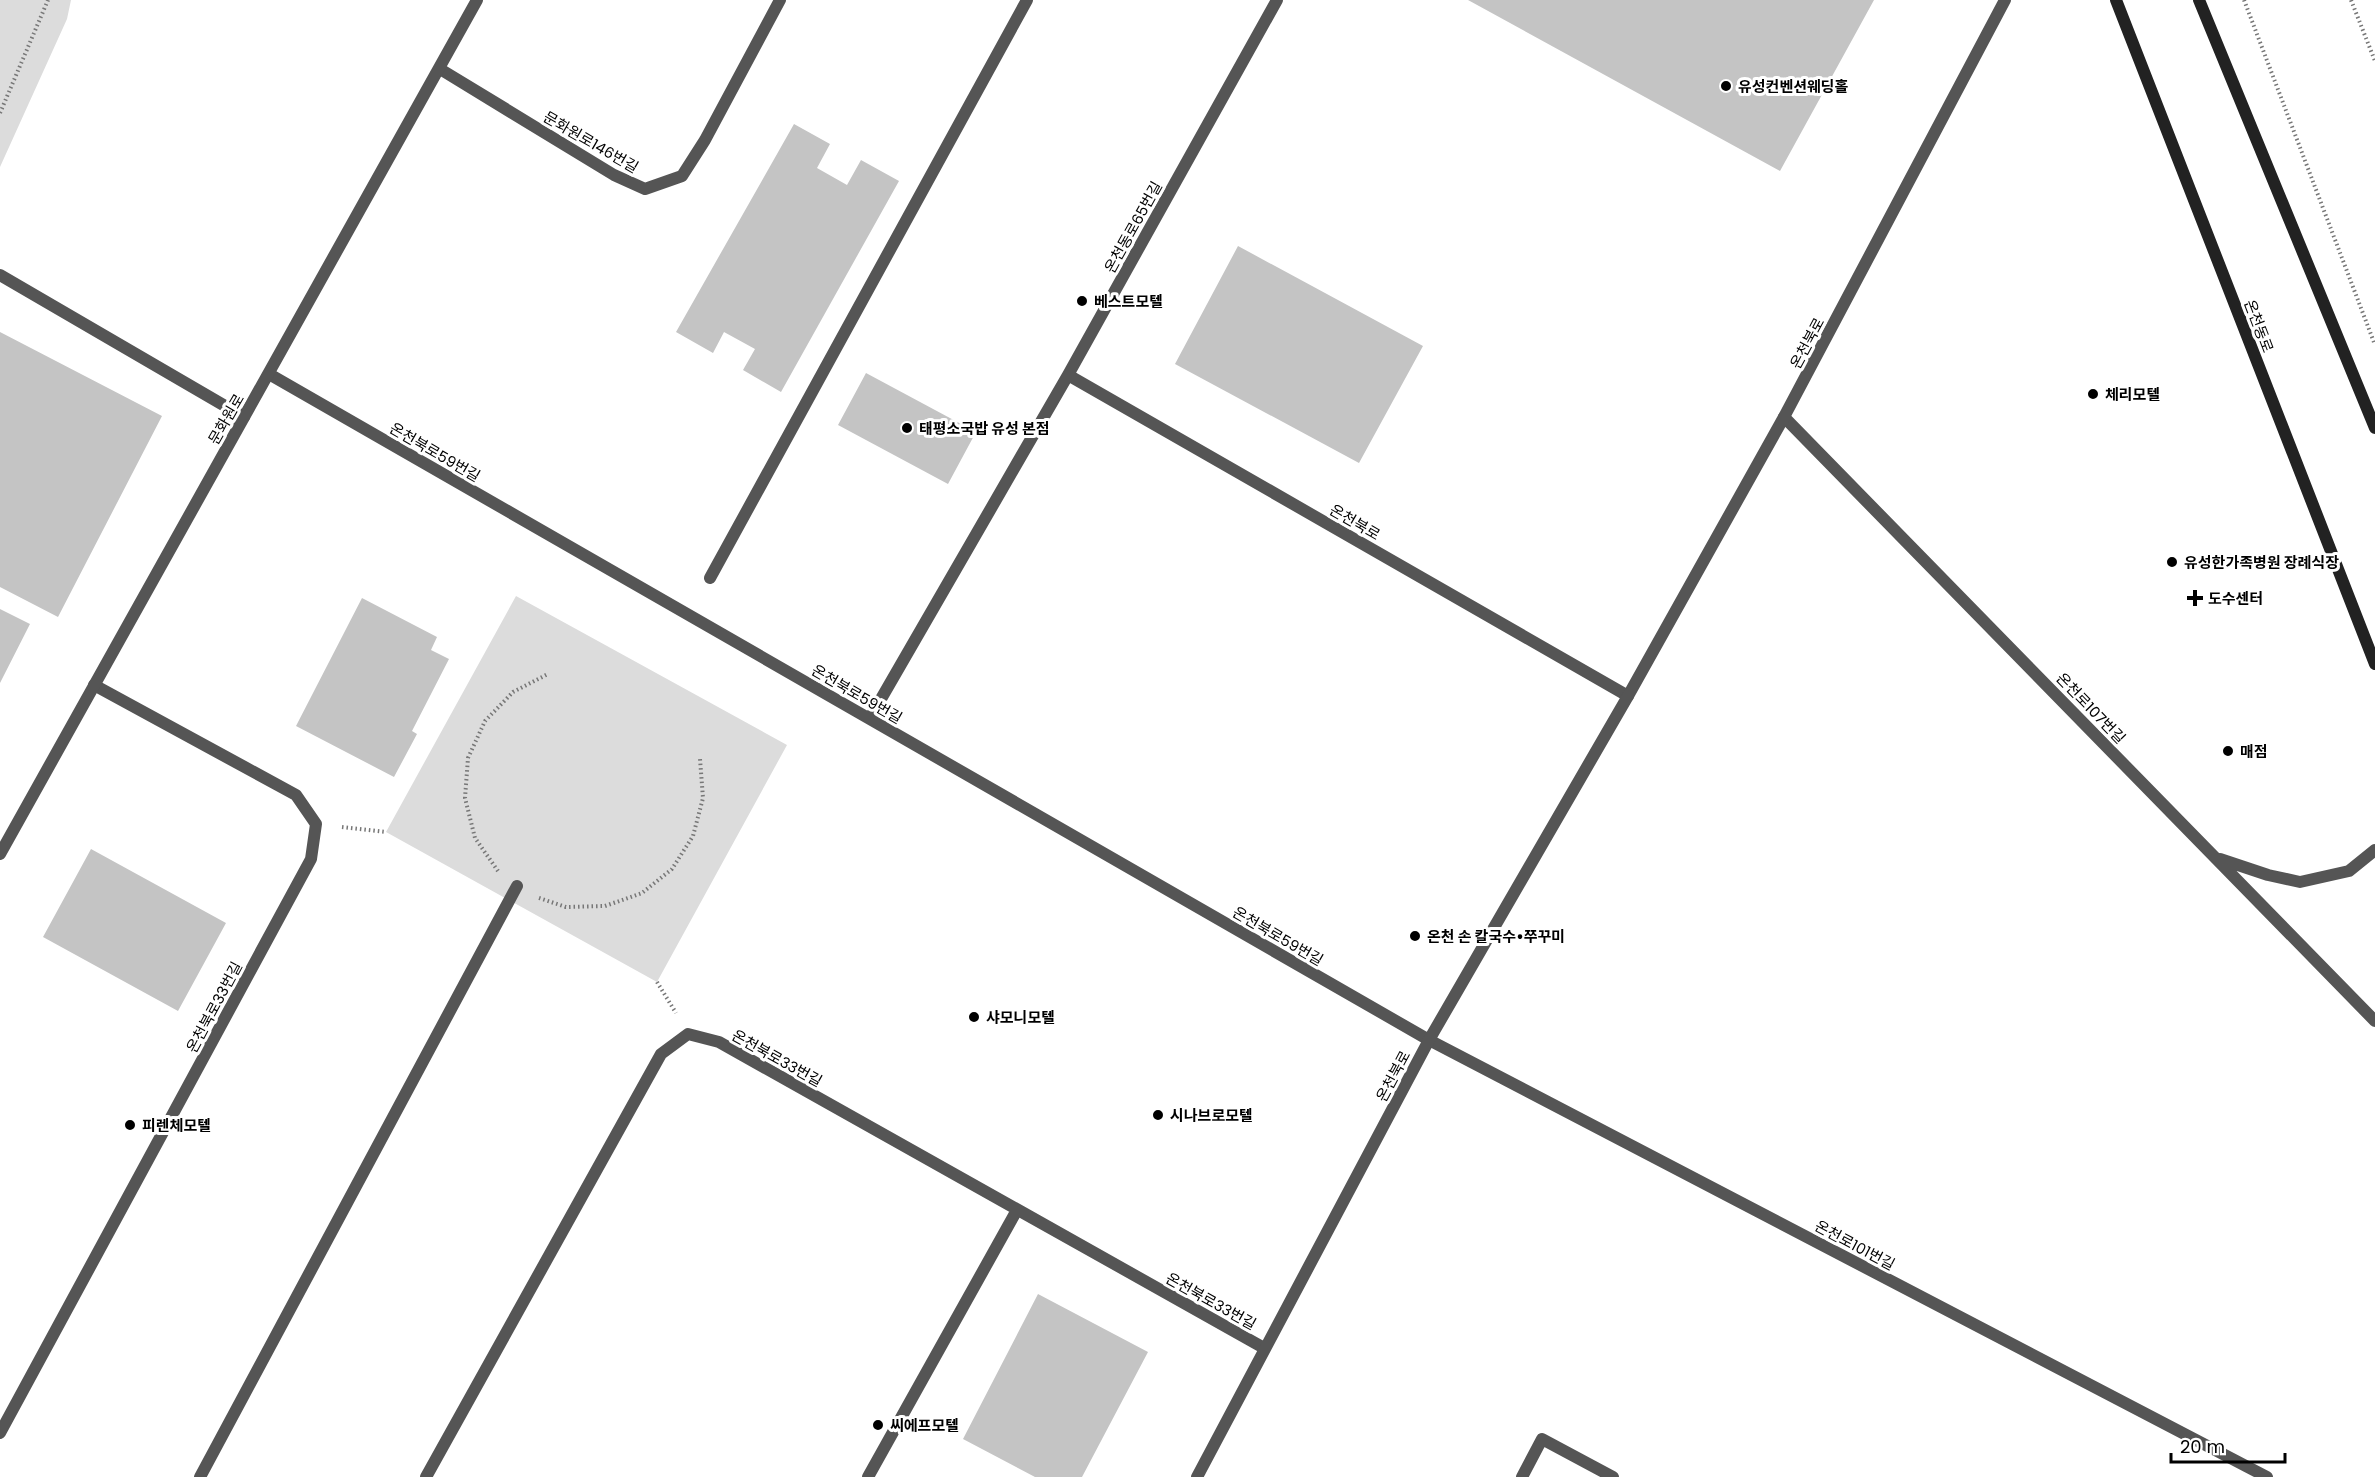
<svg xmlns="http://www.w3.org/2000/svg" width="2375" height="1477" font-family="Poppins,'Noto Sans KR',sans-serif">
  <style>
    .green { fill: #dcdcdc }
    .building { fill: #c4c4c4 }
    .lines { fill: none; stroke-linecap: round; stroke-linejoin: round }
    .path { stroke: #777; stroke-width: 4; stroke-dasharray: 1.5 3; stroke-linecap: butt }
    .service { stroke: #555; stroke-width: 12 }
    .pedestrian { stroke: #555; stroke-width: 12 }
    .minor { stroke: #555; stroke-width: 12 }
    .tertiary { stroke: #555; stroke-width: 12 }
    .secondary { stroke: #222; stroke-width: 12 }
    .poi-dot { fill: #000; stroke: #fff; stroke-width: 2 }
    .labels { text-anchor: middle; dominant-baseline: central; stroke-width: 6; stroke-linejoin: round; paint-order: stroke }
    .poi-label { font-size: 15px; font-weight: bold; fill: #000; stroke: #fff; text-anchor: start }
    .street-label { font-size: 15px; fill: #000; stroke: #fff }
  </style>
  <rect width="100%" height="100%" fill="#fff"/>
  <path class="green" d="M0,0H71L67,19L0,167Z
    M516,596L787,745L657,982L386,832Z"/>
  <path class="building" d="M1468,0H1874L1780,171Z
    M794,124L830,144L817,168L847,185L861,160L899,181L781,392L743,370L755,349L724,332L713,353L676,332Z
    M1238,246L1423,346L1359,463L1175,364Z
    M0,332L162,416L58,617L0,587Z
    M866,373L976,432L948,484L838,425Z
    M362,598L437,637L431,650L449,659L412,731L417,734L394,777L296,726Z
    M0,609L30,624L0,683Z
    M91,849L226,923L178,1011L43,937Z
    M1038,1294L1148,1352L1082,1477H1035L963,1439Z"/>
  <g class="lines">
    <path class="path" d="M2244,0L2375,345
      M2351,0L2375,61
      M0,113L48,0
      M342,827L386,832
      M498,871L475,838L465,798L468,758L485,721L513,692L548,674
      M539,898L566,907L605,906L642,893L672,869L693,836L703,798L700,759
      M657,982L676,1013"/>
    <path class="service" d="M0,275L244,417
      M1522,1477L1542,1439L1613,1477"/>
    <path class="pedestrian" d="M710,578L1027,0
      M200,1477L517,886"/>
    <path class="minor" d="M440,69L614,175L645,189L682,176L705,140L780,0
      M269,374L1429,1040L2267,1477
      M1068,375L1628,696
      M1784,417L2375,1021
      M870,718L1068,375L1277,0
      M2220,859L2268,875L2300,882L2349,871L2375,850
      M0,1433L311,859L316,824L296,795L94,685
      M426,1477L661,1054L688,1034L719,1042L1264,1348
      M868,1477L1017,1210"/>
    <path class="tertiary" d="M0,854L477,0
      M1197,1477L1429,1040L1628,696L1784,417L2005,0"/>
    <path class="secondary" d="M2116,0L2375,664
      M2199,0L2375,428"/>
  </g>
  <g class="poi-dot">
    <circle cx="1726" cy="86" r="6"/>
    <circle cx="1082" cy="301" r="6"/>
    <circle cx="2093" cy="394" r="6"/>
    <circle cx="907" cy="428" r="6"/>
    <circle cx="2172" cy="562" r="6"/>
    <path d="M2192 589h6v6h6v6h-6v6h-6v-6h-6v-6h6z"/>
    <circle cx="2228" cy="751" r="6"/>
    <circle cx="1415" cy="936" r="6"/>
    <circle cx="974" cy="1017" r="6"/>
    <circle cx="1158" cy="1115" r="6"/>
    <circle cx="130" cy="1125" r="6"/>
    <circle cx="878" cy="1425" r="6"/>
  </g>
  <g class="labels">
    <g class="poi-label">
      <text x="1738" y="86">유성컨벤션웨딩홀</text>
      <text x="1094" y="301">베스트모텔</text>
      <text x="2105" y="394">체리모텔</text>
      <text x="919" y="428">태평소국밥 유성 본점</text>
      <text x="2184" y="562">유성한가족병원 장례식장</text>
      <text x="2208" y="598">도수센터</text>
      <text x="2240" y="751">매점</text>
      <text x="1427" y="936">온천 손 칼국수•쭈꾸미</text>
      <text x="986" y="1017">샤모니모텔</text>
      <text x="1170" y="1115">시나브로모텔</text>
      <text x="142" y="1125">피렌체모텔</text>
      <text x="890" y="1425">씨에프모텔</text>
    </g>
    <g class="street-label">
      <text transform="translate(591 142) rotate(30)">문화원로146번길</text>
      <text transform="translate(1133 227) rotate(-61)">온천동로65번길</text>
      <text transform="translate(2259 326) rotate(69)">온천동로</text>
      <text transform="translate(1807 343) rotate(-62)">온천북로</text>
      <text transform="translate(226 419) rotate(-60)">문화원로</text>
      <text transform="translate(435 452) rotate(30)">온천북로59번길</text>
      <text transform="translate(1355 522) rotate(30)">온천북로</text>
      <text transform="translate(857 694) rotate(30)">온천북로59번길</text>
      <text transform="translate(2091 708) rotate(46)">온천로107번길</text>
      <text transform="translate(1278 936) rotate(30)">온천북로59번길</text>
      <text transform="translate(214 1007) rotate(-62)">온천북로33번길</text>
      <text transform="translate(777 1058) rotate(29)">온천북로33번길</text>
      <text transform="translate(1393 1076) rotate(-62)">온천북로</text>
      <text transform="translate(1855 1245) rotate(28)">온천로101번길</text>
      <text transform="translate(1211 1301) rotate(29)">온천북로33번길</text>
    </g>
  </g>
  <path d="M2171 1453v9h114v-9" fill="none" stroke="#000000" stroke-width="3"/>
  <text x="2180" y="1453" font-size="18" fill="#000000" stroke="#ffffff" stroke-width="4.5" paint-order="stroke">20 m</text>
</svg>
